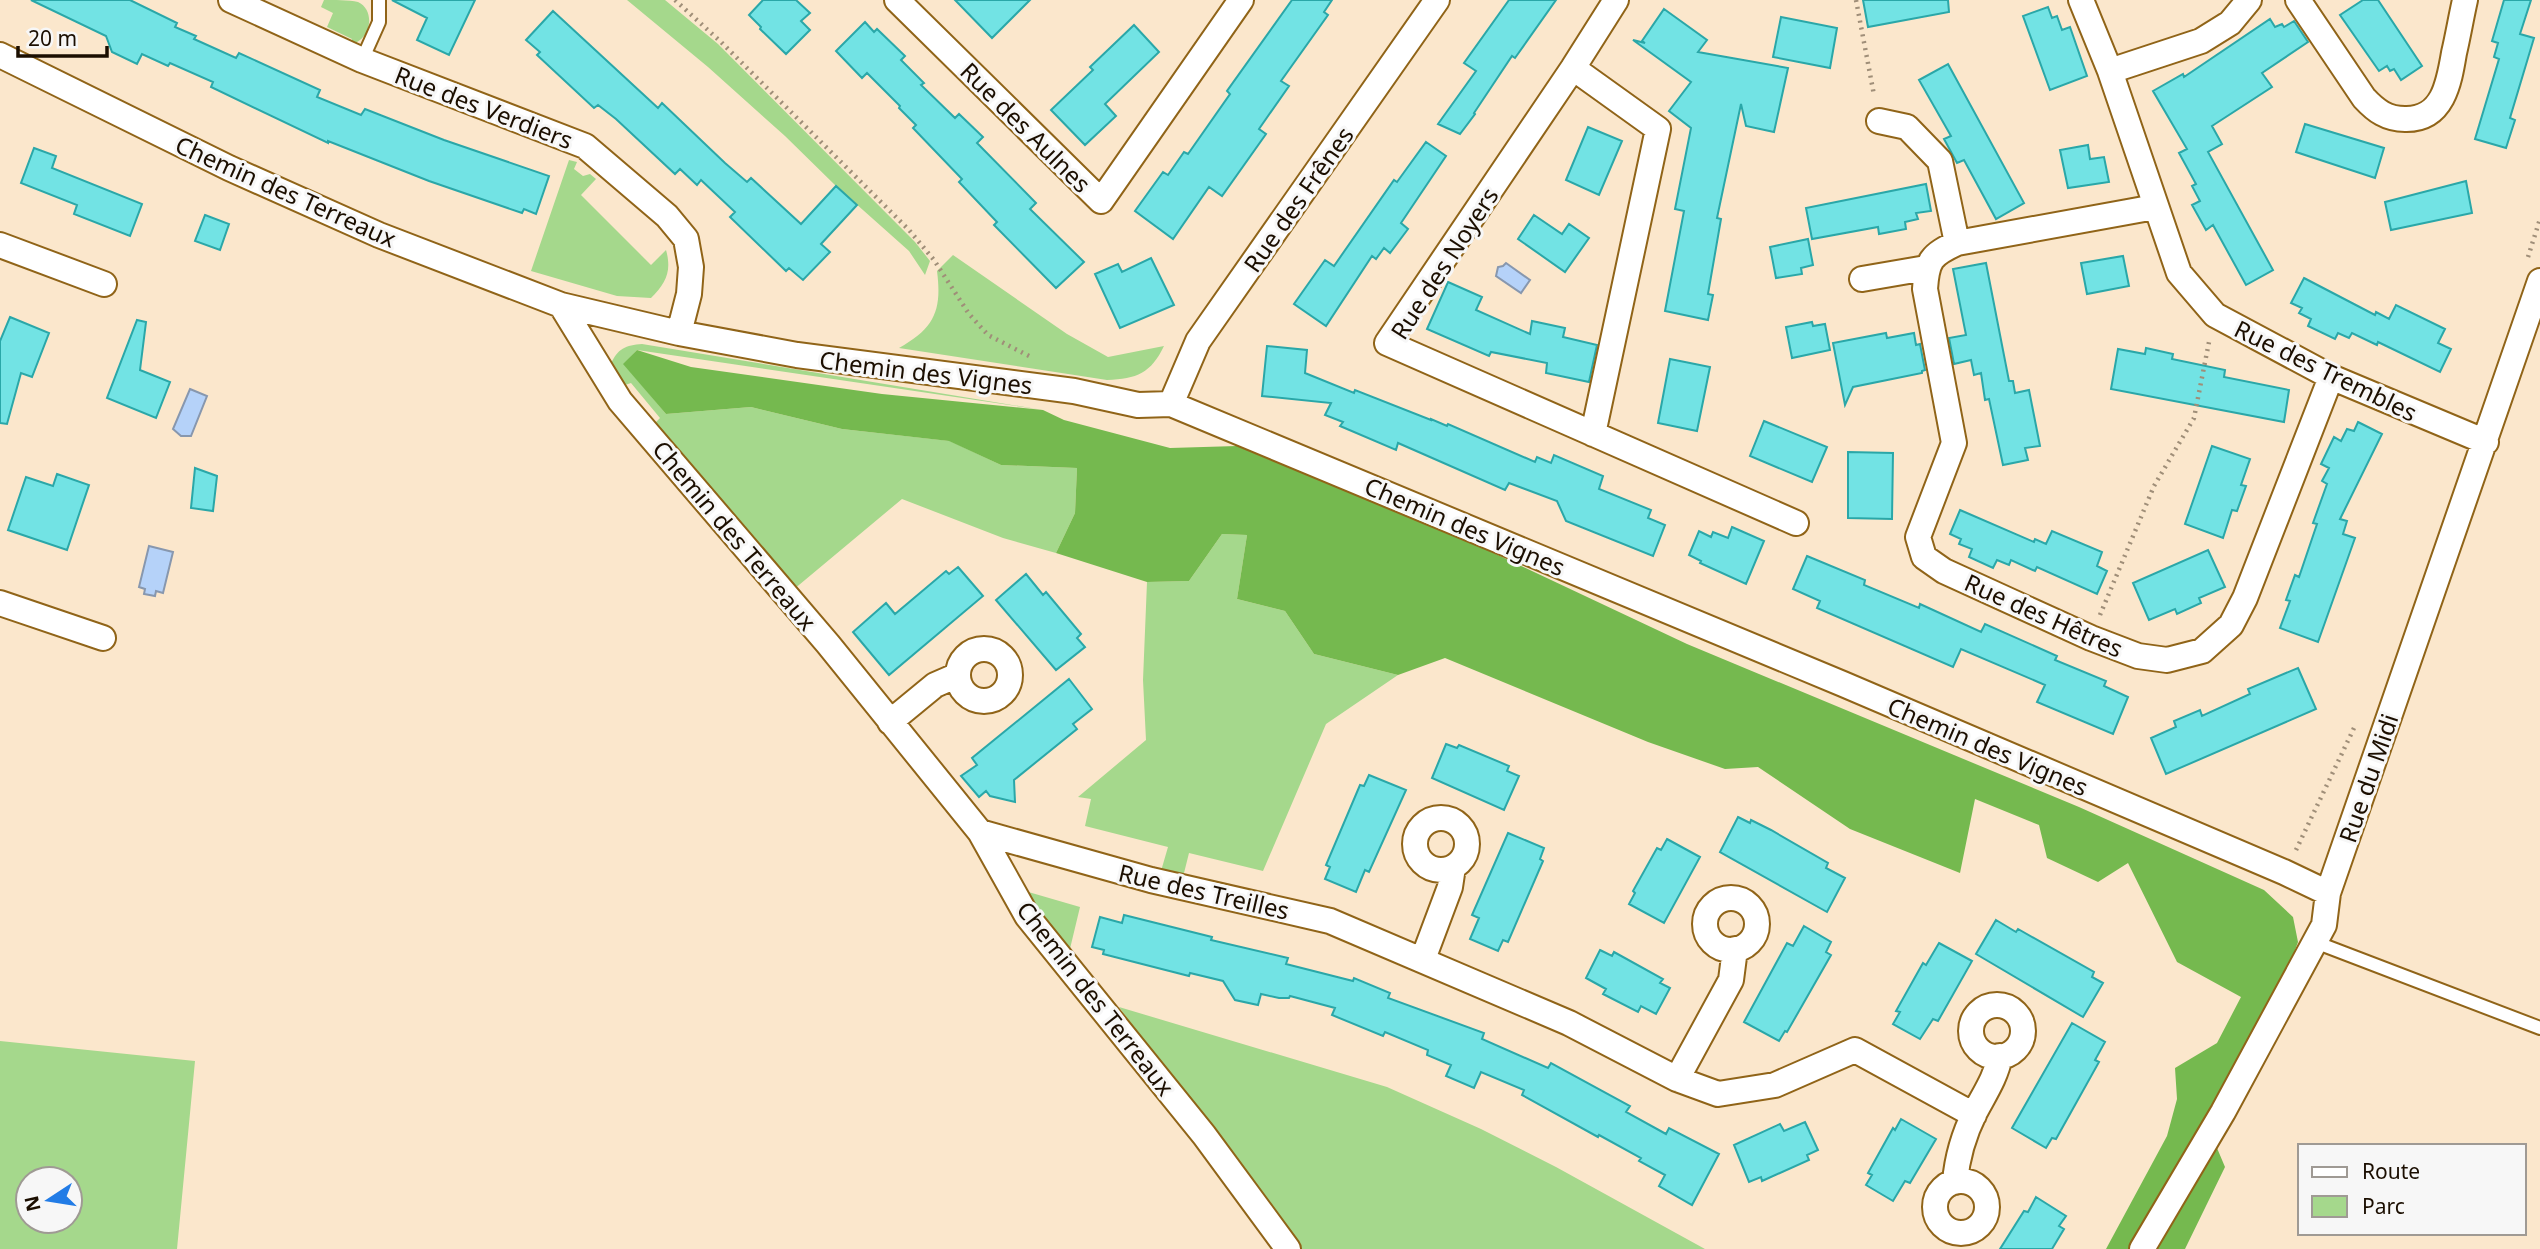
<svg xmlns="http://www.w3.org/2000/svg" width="2540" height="1249" font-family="'Noto Sans',sans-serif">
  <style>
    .green { fill: #a5d88c; fill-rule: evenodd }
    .forest { fill: #75b94f }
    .water { fill: #b5d2f9; stroke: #8797ae; stroke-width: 2 }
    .building { fill: #72e3e4; stroke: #2aa7a8; stroke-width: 2 }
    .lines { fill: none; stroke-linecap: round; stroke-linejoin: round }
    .lane-casing { stroke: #906418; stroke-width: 16 }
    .street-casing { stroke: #906418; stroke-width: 28 }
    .path { stroke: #9f8e78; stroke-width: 4.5; stroke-dasharray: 2 5; stroke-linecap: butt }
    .lane { stroke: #fff; stroke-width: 12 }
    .street { stroke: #fff; stroke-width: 24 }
    .labels { text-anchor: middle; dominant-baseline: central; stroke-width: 6; stroke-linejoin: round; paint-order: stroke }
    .street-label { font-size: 24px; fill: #1b0e00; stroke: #f7f7f7 }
  </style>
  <rect width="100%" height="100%" fill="#fbe7cc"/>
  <path class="green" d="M324,0C334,0 349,0 358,2C377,11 370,42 350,44L352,39L327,27L333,13L321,7Z
    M627,0H665L718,44L915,242L930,261L925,275L909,251L836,186L785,136L708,67Z
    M569,160L577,162L574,169L583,176L590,174L596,179L581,195L651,265L666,250C672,271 666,283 651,298L617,296L531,271Z
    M953,255L1067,334L1108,357L1164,346C1151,373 1137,379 1107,380L899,348C935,328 942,310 937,271Z
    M642,344L1043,410L637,350L624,364L666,414L751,407L842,429L950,441L1001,465L1077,468L1075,513L1056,553L1003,538L902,499L793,590L653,425L660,418L631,383L622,386L611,364C617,349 626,345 642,344Z
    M1222,534L1247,535L1237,599L1285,611L1314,654L1398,675L1326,724L1263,871L1189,853L1183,877L1161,871L1168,847L1085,826L1091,799L1078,797L1146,740L1143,680L1147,582L1189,581Z
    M1025,891L1080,907L1068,957Z
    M1119,1007L1387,1087L1481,1129L1556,1167L1705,1249H1297Z
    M0,1041L195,1061L177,1249H0ZM28,1179H70V1221H28Z"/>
  <path class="forest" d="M637,350L691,367L882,394L1043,410L1064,420L1170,448L1237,446L1451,533L1687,644L2079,807L2264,890L2293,917L2298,942L2277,999L2133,1249H2106L2167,1136L2177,1099L2175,1068L2217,1043L2241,997L2177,962L2128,863L2098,882L2047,858L2039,825L1975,799L1960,873L1850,829L1758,767L1725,769L1648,742L1445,658L1398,675L1314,654L1285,611L1237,599L1247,535L1222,534L1189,581L1147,582L1056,553L1075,513L1077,468L1001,465L949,441L842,429L751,407L666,414L623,364Z
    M2217,1148L2225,1167L2185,1249H2154L2206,1158Z"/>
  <path class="water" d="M1506,263L1530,280L1521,293L1496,276L1498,267L1503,266Z
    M190,389L207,396L191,436H181L173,429Z
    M149,546L173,552L163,593L156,591L155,596L144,594L145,589L139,587Z"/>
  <path class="building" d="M31,0H130L177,23L175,27L196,36L194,39L236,58L239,53L320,90L317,97L361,115L365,109L444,140L549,176L536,214L524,209L522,213L429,181L328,141V143L211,87L213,82L170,63L168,66L142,54L137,64L112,52L106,36Z
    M392,0H475L449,55L417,40L427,18Z
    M763,0H796L810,13L801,21L810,30L786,54L760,29L761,27L749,15Z
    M955,0H1030L992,38Z
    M1292,0H1332L1324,12L1328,15L1281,81L1289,86L1259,129L1266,134L1222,196L1209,187L1173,239L1135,211L1163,172L1168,175L1184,152L1188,154L1230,94L1227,91Z
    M1509,0H1556L1515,58L1512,56L1474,113L1475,114L1460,134L1438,124L1476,71L1464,63Z
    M1863,0H1948L1949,12L1868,27Z
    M2363,0H2378L2422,66L2401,80L2394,69L2390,71L2387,66L2379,71L2340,15Z
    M2504,0H2531L2520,34L2534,38L2510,118L2515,120L2506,148L2475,139L2499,59L2494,57L2498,43L2492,41Z
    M2048,7L2052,18L2057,16L2062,30L2070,27L2087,76L2050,90L2023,16Z
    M1664,9L1707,40L1698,52L1788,68L1774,132L1746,126L1741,104L1717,218L1721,219L1708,294L1713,295L1708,320L1665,311L1684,211L1675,209L1691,128L1669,111L1691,82L1633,40L1645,43L1642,41Z
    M553,11L658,108L662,103L725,163L747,182L751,178L801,224L836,186L857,205L821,244L830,252L803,280L789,268L786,271L730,217L735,212L701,180L697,185L680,169L675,174L616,119L598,105L594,108L537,55L540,52L526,40Z
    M1781,17L1837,28L1830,68L1773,57Z
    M2270,19L2275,27L2282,24L2284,27L2294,21L2308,42L2262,73L2272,87L2212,126L2222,144L2208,152L2273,270L2246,285L2213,225L2206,230L2192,205L2200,201L2192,186L2196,184L2179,153L2187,149L2153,91L2183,74L2184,77Z
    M865,22L874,32L877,29L905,56L901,60L924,83L921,85L955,118L959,114L983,137L977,143L1036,203L1030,209L1084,262L1056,288L994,225L997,222L959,182L962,179L913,128L916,125L899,108L900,106L867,73L862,78L836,51Z
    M1134,25L1159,52L1105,104L1116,116L1085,145L1051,110L1093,70L1090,67Z
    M1948,64L2024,203L1996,219L1964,160L1957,163L1944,139L1951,136L1919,80Z
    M2305,124L2384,148L2375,178L2296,152Z
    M1588,127L1622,141L1599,195L1566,180Z
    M1426,142L1446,156L1401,223L1408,229L1390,253L1384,248L1376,259L1372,256L1326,326L1294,304L1325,260L1334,266L1394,180L1397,182Z
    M2088,145L2090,159L2104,157L2109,182L2068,188L2060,150Z
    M34,148L56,156L52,168L142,204L130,236L74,214L77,205L21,183Z
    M2466,181L2472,213L2391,230L2385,202Z
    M1926,184L1931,211L1916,213L1918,219L1905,222L1906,229L1879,234L1878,227L1812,239L1806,208Z
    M205,215L229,224L220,250L195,241Z
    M1534,215L1562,234L1569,224L1589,238L1565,272L1518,239Z
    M1808,239L1813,265L1801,268L1802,274L1776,278L1770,247Z
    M2123,256L2129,286L2087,294L2081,263Z
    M1151,258L1174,305L1120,328L1095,274L1118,264L1122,272Z
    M1986,263L2009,381H2013L2015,393L2029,390L2040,446L2025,448L2028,460L2003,465L1989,399L1985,400L1981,373L1974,375L1971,360L1954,364L1949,338L1966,335L1953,269Z
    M2304,278L2375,315L2376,312L2389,319L2396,305L2445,329L2438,343L2451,349L2440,372L2378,342L2377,345L2352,333L2349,338L2338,333L2335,339L2308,326L2311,319L2299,313L2302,308L2291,303Z
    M1448,282L1482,297L1476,310L1530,334L1532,321L1565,328L1563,337L1597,345L1589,382L1546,373L1547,363L1491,352L1489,356L1427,329Z
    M10,317L49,333L32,377L21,373L7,424L0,423V341Z
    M137,320L146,322L140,370L170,382L156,418L107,398Z
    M1812,322L1813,326L1825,324L1830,350L1792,358L1786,327Z
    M1886,333L1887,338L1914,333L1916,345L1920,344L1925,370L1922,371V373L1853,387L1845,405L1833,343Z
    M1267,346L1307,350L1305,373L1354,393L1355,390L1431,420V419L1447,426L1448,424L1535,462L1537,457L1551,463L1554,455L1603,476L1599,489L1651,510L1648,518L1665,525L1653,556L1566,521L1557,501L1509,483L1505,490L1398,443L1396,450L1340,426L1343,422L1325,415L1331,403L1262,396Z
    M2146,348L2173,354L2172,359L2225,370L2224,377L2289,390L2284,422L2111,389L2118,349L2145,354Z
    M1670,359L1710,367L1697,431L1658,423Z
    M1764,421L1827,447L1812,482L1750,456Z
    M2358,422L2382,434L2340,519L2347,521L2343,534L2355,538L2318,642L2280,628L2290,601L2286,600L2295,575L2299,577L2317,524L2313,523L2327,484L2322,481L2329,468L2321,464L2334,437L2341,441L2347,429L2354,431Z
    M2212,446L2250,459L2241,485L2246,486L2237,511L2232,510L2223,538L2185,524Z
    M1848,452L1893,453L1892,519L1848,518Z
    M195,468L217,476L213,511L191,508Z
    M57,474L89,485L67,550L8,530L26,477L53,486Z
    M1960,510L2034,542L2035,539L2046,544L2052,531L2102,552L2097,566L2107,571L2097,594L2037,567L2035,571L2011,560L2009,565L1997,560L1993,568L1969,557L1972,549L1959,544L1961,539L1950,534Z
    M1732,527L1764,541L1746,584L1700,563L1701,561L1689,555L1699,531L1711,537L1713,532L1728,538Z
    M2208,550L2225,587L2199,598L2201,603L2177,614L2175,609L2149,620L2133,583Z
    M1807,556L1865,580L1864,585L1919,608L1920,604L1981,632L1985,624L2057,656L2055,660L2106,681L2104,686L2128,697L2113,734L2037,702L2045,685L1961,649L1953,667L1817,608L1820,601L1793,589Z
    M958,567L983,596L889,675L853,632L886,603L895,614L946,571L949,574Z
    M1026,574L1043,595L1046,592L1081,634L1077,638L1085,647L1056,670L996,600Z
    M2298,668L2316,709L2166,774L2151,738L2176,727L2174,721L2200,710L2202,716L2250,694L2248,689Z
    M1069,679L1092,709L1073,724L1077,729L1014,780L1015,802L990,796L986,791L979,797L961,776L977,765L972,758Z
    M1446,744L1457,748L1459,745L1509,766L1507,771L1519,776L1504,810L1432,778Z
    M1369,775L1406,790L1369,872L1365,870L1356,892L1325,879L1330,867L1326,865L1360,785L1364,786Z
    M1738,817L1750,823L1751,820L1771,830L1828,863L1826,868L1845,878L1827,912L1720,852Z
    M1508,833L1544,848L1540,859L1543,861L1508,942L1503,940L1498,951L1470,939L1479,918L1472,915Z
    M1667,839L1700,857L1664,923L1629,904L1635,893L1633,891L1657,848L1661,850Z
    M1124,915L1212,937L1211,940L1288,958L1286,964L1353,981L1354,978L1390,993L1388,998L1484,1033L1482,1039L1548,1068L1551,1063L1630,1106L1626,1112L1666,1134L1669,1128L1719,1154L1692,1205L1659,1186L1665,1175L1639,1161L1641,1158L1599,1135L1598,1137L1522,1095L1524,1090L1481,1072L1474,1088L1446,1076L1451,1065L1427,1055L1428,1050L1385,1032L1383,1036L1332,1015L1335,1008L1290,996L1289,998H1279L1261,994L1258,1005L1235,1000L1223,981L1190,973L1189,976L1103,954L1104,950L1092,947L1100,917L1122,923Z
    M1996,920L2016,932L2018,929L2094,972L2092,977L2103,983L2083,1017L1976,954Z
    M1804,926L1831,942L1826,952L1831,955L1787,1032L1785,1031L1779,1041L1744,1022L1787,943L1793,946Z
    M1939,943L1972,961L1938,1021L1933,1019L1920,1039L1893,1024L1900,1012L1896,1011L1923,963L1926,965Z
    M1600,950L1612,956L1614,952L1663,979L1660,983L1670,988L1656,1014L1641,1006L1638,1012L1603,994L1606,989L1586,978Z
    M2072,1023L2105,1042L2095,1060L2099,1062L2056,1139L2052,1138L2046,1148L2012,1128Z
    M1901,1119L1936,1139L1910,1183L1905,1181L1893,1201L1866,1185L1872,1175L1868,1173L1893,1128L1895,1130Z
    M1805,1122L1818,1150L1807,1155L1809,1160L1762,1181L1761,1177L1749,1182L1734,1145L1780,1124L1784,1131Z
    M2036,1197L2066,1216L2059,1226L2064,1229L2052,1249H2000L2024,1211L2028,1212Z"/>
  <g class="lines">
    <defs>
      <path id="lane" d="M362,60L379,22V0
        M2315,942L2540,1028"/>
      <path id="street" d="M231,0L362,60L585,146L667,216L686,239L691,267L689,294L679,333
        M897,0L1101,201L1241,0
        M1616,0L1573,68L1387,343L1796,523
        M2081,0L2110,71L2179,273L2215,315L2331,377L2486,442
        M2298,0L2364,98C2376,111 2387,119 2405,119C2443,120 2449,83 2454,53C2458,36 2461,18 2465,0
        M0,55L229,168L379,235L561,305L679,333L797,355L1074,391L1138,405L1171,404L1843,684L2284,872L2328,893
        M1573,68L1658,129L1593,434
        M2110,71L2201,41L2230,23L2249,0
        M1879,121L1907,127L1940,161L1957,243
        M2155,207L1957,243C1931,255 1927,260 1925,289L1954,443L1918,537L1924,557L1944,571L2091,638L2138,656L2167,660L2202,651L2231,625L2245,598L2331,377
        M0,245L104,284
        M1862,279L1926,268
        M561,305L620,401L828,644L980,832L1027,916L1204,1135L1288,1249
        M1171,404L1198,341L1437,0
        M0,603L103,638
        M958 675a26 26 0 1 1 52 0a26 26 0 1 1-52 0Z
        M890,722L935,685L958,675
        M1415 844a26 26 0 1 1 52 0a26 26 0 1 1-52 0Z
        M980,832L1151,880L1330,921L1569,1023L1677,1079L1718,1094L1775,1085L1855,1050L1974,1115
        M1705 924a26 26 0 1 1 52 0a26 26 0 1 1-52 0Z
        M1423,959L1450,887L1453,867
        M1971 1031a26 26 0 1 1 52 0a26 26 0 1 1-52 0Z
        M1677,1079L1731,980L1735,949
        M1935 1207a26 26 0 1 1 52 0a26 26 0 1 1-52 0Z
        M1955,1182C1957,1158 1964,1134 1975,1112C1985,1093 1996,1077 2000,1056
        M2142,1249L2223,1112L2324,925L2328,893L2540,281"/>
    </defs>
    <use href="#lane" class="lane-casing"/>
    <use href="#street" class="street-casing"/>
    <path class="path" d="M675,0L721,42L909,230L934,260L969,314L988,335L1029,356
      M1856,0L1874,95
      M2528,257L2540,219
      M2100,615L2154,486L2194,418L2209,342
      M2296,850L2354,728"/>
    <use href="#lane" class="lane"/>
    <use href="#street" class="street"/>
  </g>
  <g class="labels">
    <g class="street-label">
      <text transform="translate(484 107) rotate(21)">Rue des Verdiers</text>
      <text transform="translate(1026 127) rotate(45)">Rue des Aulnes</text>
      <text transform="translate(286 191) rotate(24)">Chemin des Terreaux</text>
      <text transform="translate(1298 199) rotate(-55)">Rue des Frênes</text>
      <text transform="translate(1444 263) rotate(-57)">Rue des Noyers</text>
      <text transform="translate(2326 370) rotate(26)">Rue des Trembles</text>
      <text transform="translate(926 372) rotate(7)">Chemin des Vignes</text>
      <text transform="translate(1465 526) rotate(23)">Chemin des Vignes</text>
      <text transform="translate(735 535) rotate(50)">Chemin des Terreaux</text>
      <text transform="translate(2044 615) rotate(24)">Rue des Hêtres</text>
      <text transform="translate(1988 746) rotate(23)">Chemin des Vignes</text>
      <text transform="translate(2368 778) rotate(-71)">Rue du Midi</text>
      <text transform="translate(1204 891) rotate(13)">Rue des Treilles</text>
      <text transform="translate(1096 998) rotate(52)">Chemin des Terreaux</text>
    </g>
  </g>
  <rect x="2298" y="1144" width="228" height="91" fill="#f7f7f7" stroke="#9f9a94" stroke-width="2"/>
  <rect x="2312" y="1167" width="35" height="10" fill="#ffffff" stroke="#9f9a94" stroke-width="2"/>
  <text x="2362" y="1179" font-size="21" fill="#1b0e00">Route</text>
  <rect x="2312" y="1196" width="35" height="21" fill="#a5d88c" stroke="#9f9a94" stroke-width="2"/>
  <text x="2362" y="1214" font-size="21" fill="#1b0e00">Parc</text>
  <g transform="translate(49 1200) rotate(258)"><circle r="33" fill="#f7f7f7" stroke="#9f9a94" stroke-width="2"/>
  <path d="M0-5L12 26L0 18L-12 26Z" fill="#227ce6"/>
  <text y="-10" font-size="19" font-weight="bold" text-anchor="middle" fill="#1b0e00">N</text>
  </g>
  <path d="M18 46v10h89v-10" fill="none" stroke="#1b0e00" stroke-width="3.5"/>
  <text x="28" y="46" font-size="21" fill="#1b0e00" stroke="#f7f7f7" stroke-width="5" paint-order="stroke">20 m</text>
</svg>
